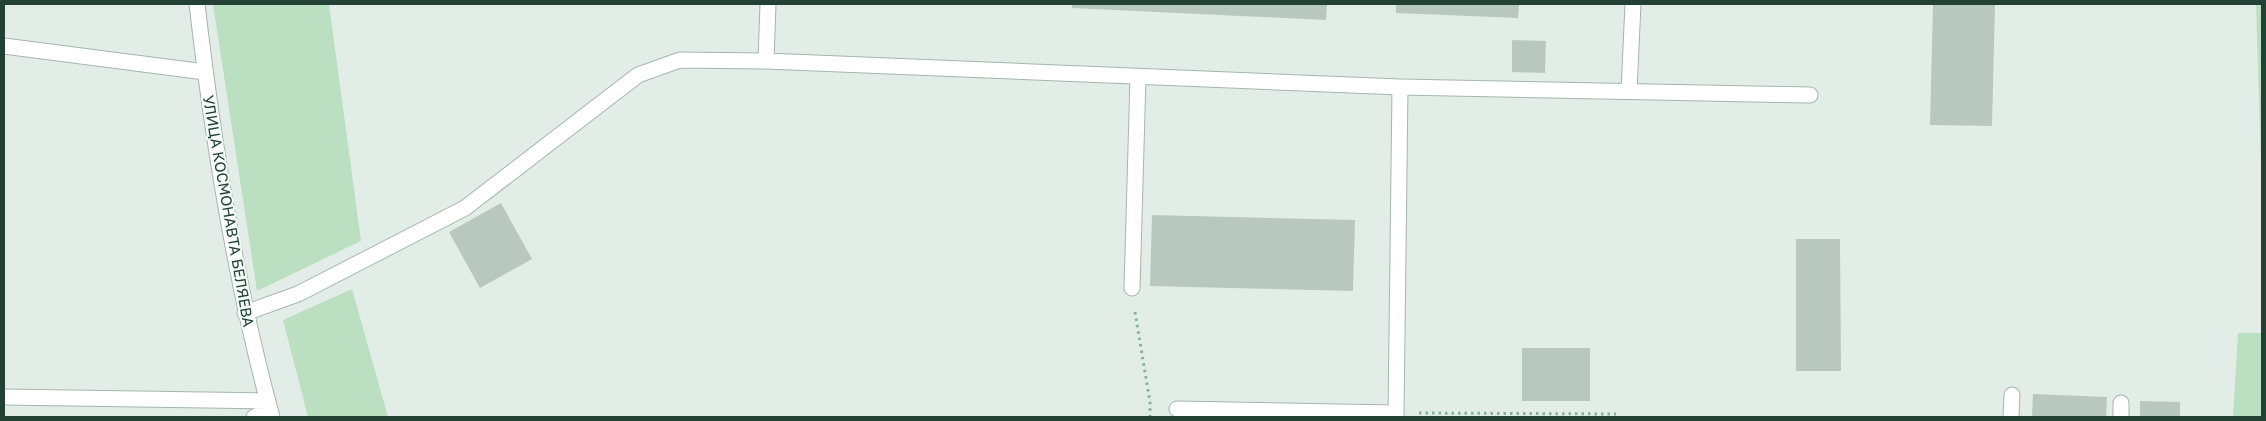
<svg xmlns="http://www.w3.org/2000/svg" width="2266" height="421" font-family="'Golos Text',sans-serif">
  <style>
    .green { fill: #bbdfc1 }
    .building { fill: #b8c8c0 }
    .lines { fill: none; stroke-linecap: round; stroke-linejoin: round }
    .minor-casing { stroke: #a5b6ae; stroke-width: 17 }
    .path { stroke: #82b29e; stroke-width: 3; stroke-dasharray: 2.5 4; stroke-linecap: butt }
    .minor { stroke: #fff; stroke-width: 15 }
    .labels { text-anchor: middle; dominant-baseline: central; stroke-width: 4; stroke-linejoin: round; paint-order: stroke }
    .street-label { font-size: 15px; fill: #224034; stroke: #f4faf6 }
  </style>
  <rect width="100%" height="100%" fill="#e3ede8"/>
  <path class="green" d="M213,4H329L361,241L257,291Z
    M2256,4H2262V195Z
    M352,289L388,417H308L283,320Z
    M2238,333H2262V417H2233Z"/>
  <path class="building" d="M1072,4H1327L1326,20L1072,8Z
    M1396,4H1519L1518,18L1396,13Z
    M1933,4H1995L1992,126L1930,125Z
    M1512,40L1546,41L1545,73L1512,72Z
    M501,203L532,259L480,288L449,232Z
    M1152,215L1355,220L1353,291L1150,286Z
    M1796,239H1840L1841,371H1796Z
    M1522,348H1590V401H1522Z
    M2033,394L2107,397L2106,417H2032Z
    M2140,401L2180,402V417H2140Z"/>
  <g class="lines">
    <defs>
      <path id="minor" d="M197,4C213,143 235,282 272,417
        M4,46L205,72
        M766,61L768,4
        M1629,91L1633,4
        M1132,288L1138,77
        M245,313L298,294L465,208L638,75L680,60L766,61L1400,87L1810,95
        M4,397L268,401
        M1177,409L1396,413
        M254,417L270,410
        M1396,417L1400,87
        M2011,417L2012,395
        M2121,417V403"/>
    </defs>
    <use href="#minor" class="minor-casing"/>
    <path class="path" d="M1135,312L1150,402V417
      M1419,413L1616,414"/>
    <use href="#minor" class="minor"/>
  </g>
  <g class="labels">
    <g class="street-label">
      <text transform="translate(229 211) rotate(80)">УЛИЦА КОСМОНАВТА БЕЛЯЕВА</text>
    </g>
  </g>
  <rect width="2266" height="421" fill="none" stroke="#224034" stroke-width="10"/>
</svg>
